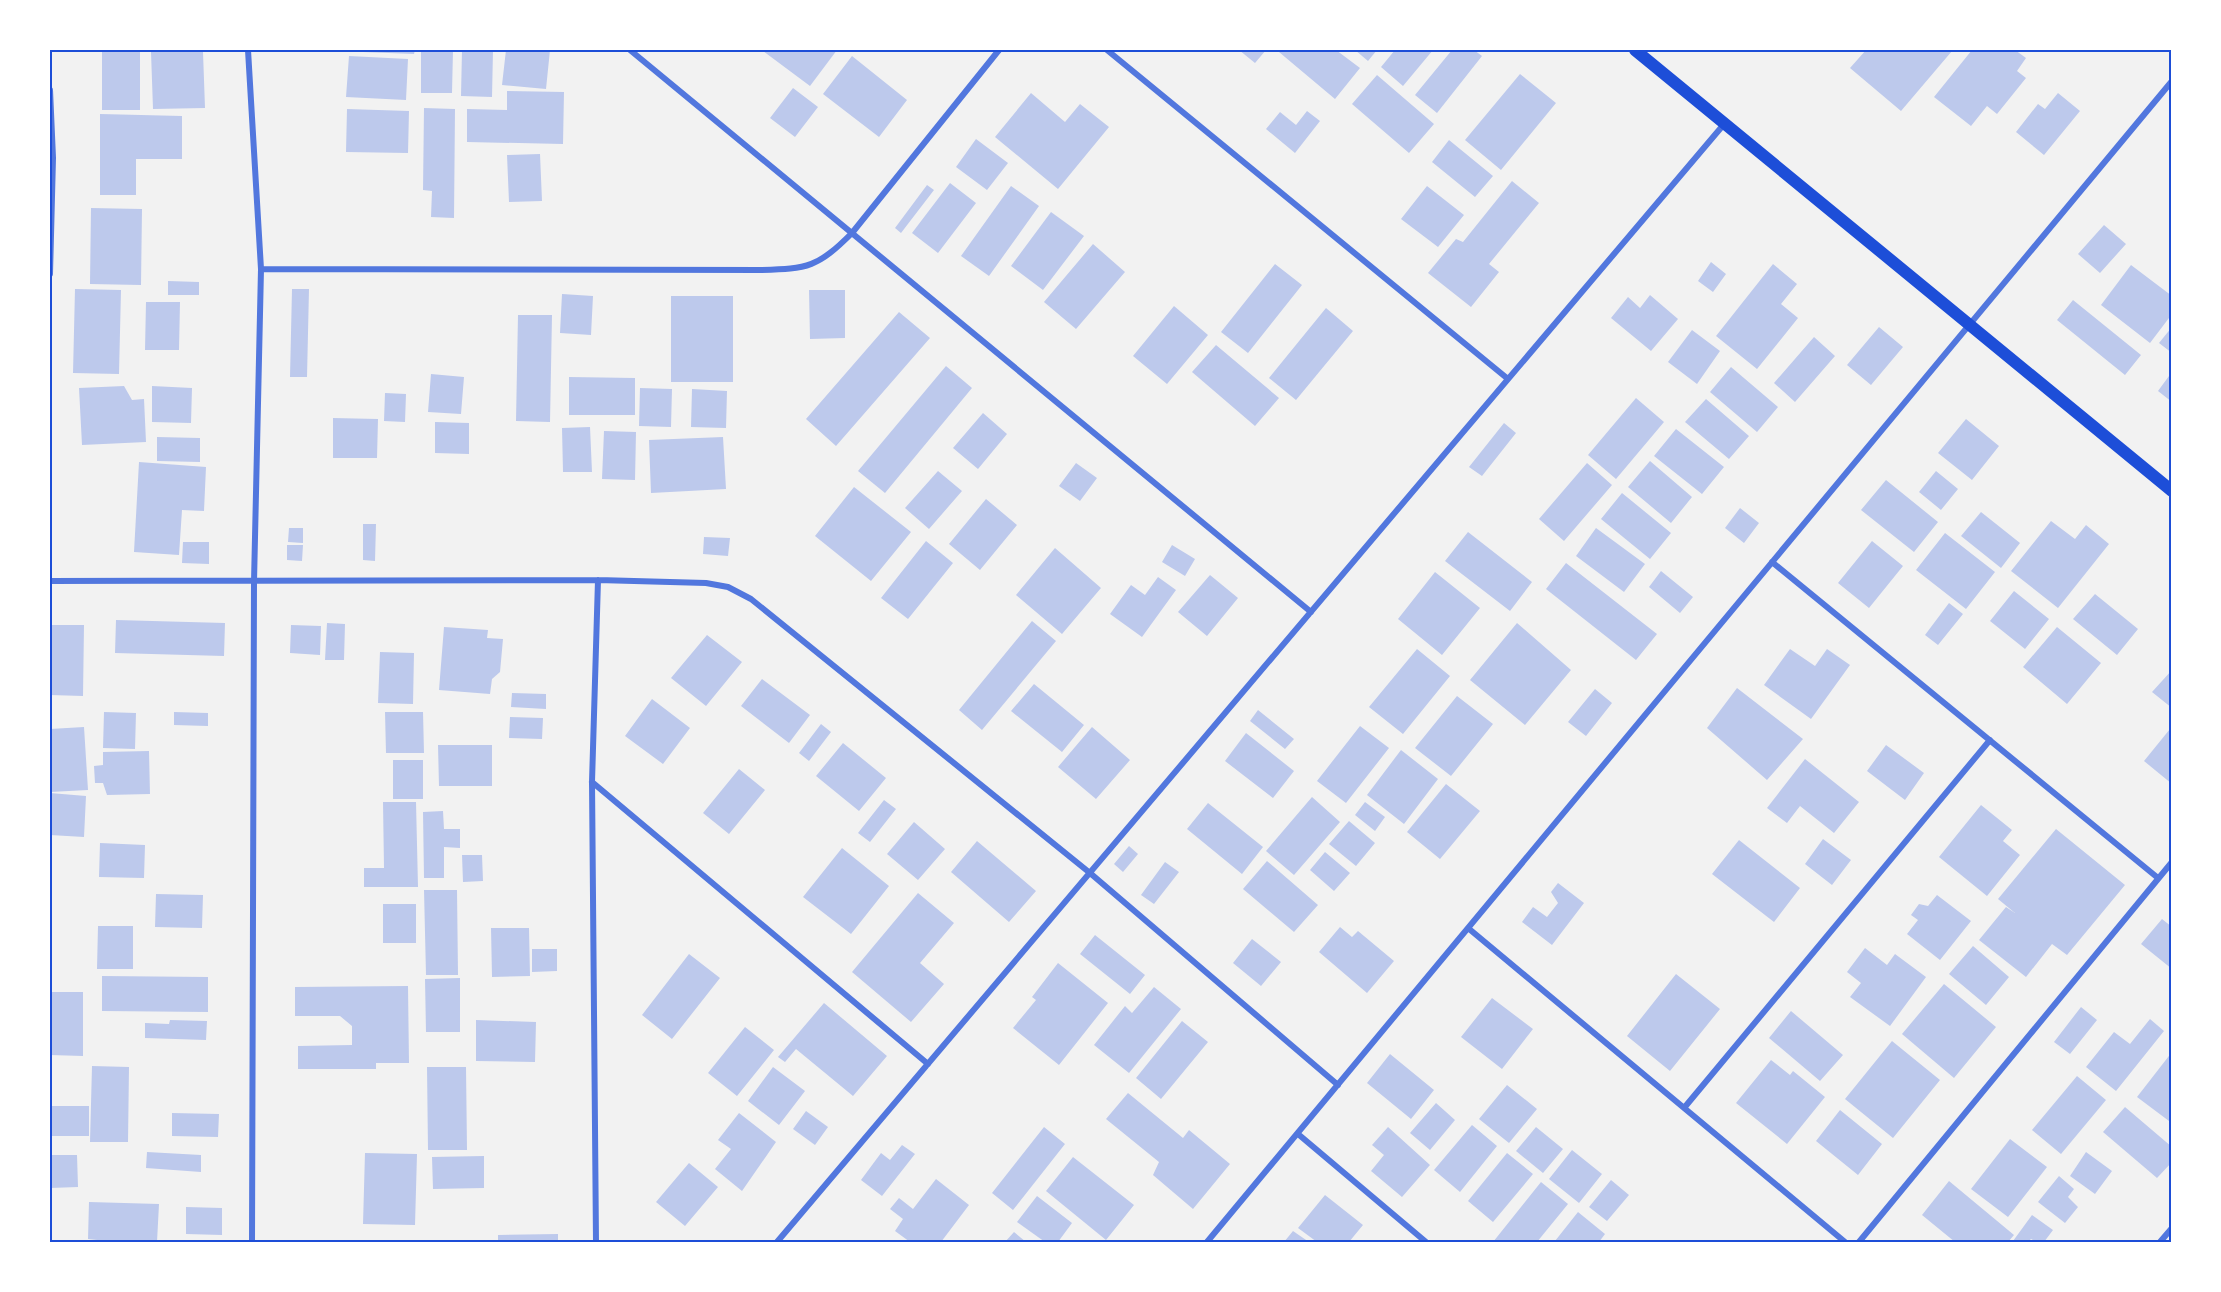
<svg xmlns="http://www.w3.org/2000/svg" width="2221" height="1292" font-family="Figtree,sans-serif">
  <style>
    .building { fill: #bdc9ec }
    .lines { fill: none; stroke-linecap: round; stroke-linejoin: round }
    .minor { stroke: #5277de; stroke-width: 6 }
    .secondary { stroke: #1d4ed8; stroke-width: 12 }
    .neatline { fill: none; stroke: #1d4ed8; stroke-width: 2 }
  </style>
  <rect width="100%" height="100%" fill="#f2f2f2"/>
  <path class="building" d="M102,50H140V110H102Z
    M337,50H415L414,54L337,51Z
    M421,50H453L452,93H421Z
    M462,50H493L492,97L461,96Z
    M506,50H550L546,89L502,85Z
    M765,50H837L810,86L763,51Z
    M1239,50H1266L1255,63Z
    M1281,50H1336L1360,68L1335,99L1279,52Z
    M1355,50H1377L1368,61Z
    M1395,50H1433L1403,86L1381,67Z
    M1452,50H1474L1482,56L1437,113L1415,95Z
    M1866,50H1950L1952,51L1901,111L1850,68Z
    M1972,50H2015L2026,58L2017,71L2026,78L1997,114L1987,106L1971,126L1934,97Z
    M151,52H203L205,108L153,109Z
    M349,56L408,59L406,100L346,97Z
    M852,56L907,100L879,137L823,94Z
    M1520,74L1556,103L1501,170L1465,140Z
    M1377,75L1434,124L1409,153L1352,104Z
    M793,88L818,107L795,137L770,118Z
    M507,91L564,92L563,144L467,142V109L507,110Z
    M1031,93L1065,122L1080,104L1109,127L1058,189L995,137Z
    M2058,93L2080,111L2044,155L2016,132L2038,104L2045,109Z
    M424,108L455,109L454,218L431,217L432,191L423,190Z
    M347,109L409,111L408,153L346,152Z
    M1307,111L1320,121L1295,153L1266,129L1280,112L1296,125Z
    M100,114L182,116V159H136V195H100Z
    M976,139L1008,163L987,190L956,167Z
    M1449,140L1493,176L1475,197L1432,162Z
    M540,154L542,201L509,202L507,155Z
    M1512,181L1539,203L1489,264L1499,272L1471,307L1428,273L1456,239L1463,242Z
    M950,183L976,203L938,253L912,233Z
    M927,185L934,190L901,233L895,228Z
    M1011,186L1039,206L989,276L961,256Z
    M1427,186L1464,215L1438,247L1401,219Z
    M91,208L142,209L141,285L90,284Z
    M1051,212L1084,236L1043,290L1011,266Z
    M2104,225L2126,244L2100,273L2078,254Z
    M1093,244L1125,272L1076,329L1044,302Z
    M1711,262L1726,274L1713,292L1698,281Z
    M1275,264L1302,285L1248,353L1221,332Z
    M1773,264L1797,284L1781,304L1798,318L1757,369L1716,336Z
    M2131,265L2172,296V314L2150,343L2101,305Z
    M168,281L199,282V295H168Z
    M75,289L121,290L119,374L73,373Z
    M292,289H309L307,377H290Z
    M809,290H845V338L810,339Z
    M562,294L593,296L591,335L560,333Z
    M1650,295L1678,319L1651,351L1611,318L1628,297L1640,308Z
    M671,296H733V382H671Z
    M2073,300L2141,355L2125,375L2057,320Z
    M146,302H180L179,350H145Z
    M1174,306L1208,335L1167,384L1133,356Z
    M1326,308L1353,331L1296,400L1269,378Z
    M899,312L930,338L836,446L806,419Z
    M518,315H552L550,422L516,421Z
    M1879,327L1903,347L1871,385L1847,365Z
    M2172,327V353L2159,343Z
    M1692,330L1720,351L1697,384L1668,362Z
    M1814,337L1835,356L1795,402L1774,383Z
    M1216,345L1279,398L1255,426L1192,372Z
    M946,366L972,388L885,493L858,471Z
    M1731,367L1778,407L1757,432L1710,392Z
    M431,374L464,377L461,414L428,412Z
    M2169,376L2172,378V402L2158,391Z
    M569,377L635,378V415H569Z
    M124,386L132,400L144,399L146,442L82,445L79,388Z
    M152,386L192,388L191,423L152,422Z
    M640,388L672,389L671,427L639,426Z
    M692,389L727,391L726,428L691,427Z
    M385,393L406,394L405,422L384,421Z
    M1636,398L1664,422L1616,479L1588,455Z
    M1706,399L1749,436L1729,459L1685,422Z
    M983,413L1007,434L978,469L953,448Z
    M333,418L378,419L377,458H333Z
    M1966,419L1999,446L1972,480L1938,453Z
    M435,422L469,423V454L435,453Z
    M1504,423L1516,433L1482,476L1469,467Z
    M590,427L592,472H563L562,428Z
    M1676,429L1724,467L1702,494L1654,456Z
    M604,431L636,432L635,480L602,479Z
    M157,437L200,438V462L157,461Z
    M723,437L726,489L651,493L649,440Z
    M1650,461L1692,497L1671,523L1628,487Z
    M139,462L206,467L204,511L182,510L179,555L134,552Z
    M1076,463L1097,478L1080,501L1059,486Z
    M1587,463L1612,485L1564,541L1539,519Z
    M938,471L962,491L929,529L905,508Z
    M1936,471L1958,489L1941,510L1919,492Z
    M1886,480L1938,522L1914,552L1861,510Z
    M854,487L911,532L871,581L815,536Z
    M1622,493L1671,533L1650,559L1601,519Z
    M986,499L1017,525L980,570L949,544Z
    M1740,508L1759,523L1744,543L1725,528Z
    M1981,512L2020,543L2001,568L1961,536Z
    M2051,521L2075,539L2086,525L2109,544L2058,608L2011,571Z
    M363,524H376L375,561L363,560Z
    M289,528H303V543L288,542Z
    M1596,528L1645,564L1624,592L1576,556Z
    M1468,532L1532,582L1510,611L1445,561Z
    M1945,533L1995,572L1966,609L1916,570Z
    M704,537L730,538L728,556L703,554Z
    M926,541L953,563L908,619L881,598Z
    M1872,541L1903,566L1869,608L1838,583Z
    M183,542H209V564L182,563Z
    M287,545H303L302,561L287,560Z
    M1172,545L1195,559L1185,576L1162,562Z
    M1055,548L1101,588L1062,634L1016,595Z
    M1566,563L1657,634L1636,660L1546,589Z
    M1661,571L1693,597L1680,613L1649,587Z
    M1435,572L1480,608L1442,655L1398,619Z
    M1210,575L1238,598L1207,636L1178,612Z
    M1158,577L1176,590L1142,637L1110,614L1131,585L1145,595Z
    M2014,591L2049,619L2025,649L1990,621Z
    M2095,594L2138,629L2117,655L2073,619Z
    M1949,603L1963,614L1938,645L1925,635Z
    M116,620L225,623L224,656L115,653Z
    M1032,621L1056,641L982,730L959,710Z
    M327,623L345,624L344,660H325Z
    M1517,623L1571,670L1525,725L1470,680Z
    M50,625H84L83,696L50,695Z
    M291,625L321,626L320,655L290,653Z
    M444,627L488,630L487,638L503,639L500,672L492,679L490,694L439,690Z
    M2057,627L2101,663L2067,704L2023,667Z
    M707,635L742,662L706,706L671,678Z
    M1417,649L1450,676L1403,734L1369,707Z
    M1790,649L1815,666L1827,649L1850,665L1811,719L1764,685Z
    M380,652L414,653L413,704L378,703Z
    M2172,670V708L2152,692Z
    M762,679L810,715L789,743L741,706Z
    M1034,684L1084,725L1062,752L1011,711Z
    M1737,688L1803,739L1767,780L1707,728Z
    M1595,689L1612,703L1586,736L1568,722Z
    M512,693L546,694V709L511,707Z
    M1457,696L1493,724L1451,776L1415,748Z
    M652,699L690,728L663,764L625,736Z
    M1258,710L1294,739L1285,749L1250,721Z
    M104,712L136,713L135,749L103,748Z
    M174,712L208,713V726L174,725Z
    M385,712H423L424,753H386Z
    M510,717L543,718L542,739L509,738Z
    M821,724L831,732L809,761L799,753Z
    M1360,726L1389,748L1346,803L1317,781Z
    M84,727L88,790L50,792V729Z
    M1092,727L1130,760L1096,799L1058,767Z
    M2170,729L2172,730V784L2144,761Z
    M1246,733L1294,771L1273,798L1225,761Z
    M843,743L886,778L859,811L816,776Z
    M438,745H492V786H439Z
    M1886,745L1924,773L1905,800L1867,771Z
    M1401,750L1438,779L1404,824L1367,795Z
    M149,751L150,794L107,795L103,783H95L94,766L103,765V752Z
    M1805,759L1859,802L1834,833L1800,806L1787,823L1767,808Z
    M393,760H423V799H393Z
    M739,769L765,790L729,834L703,813Z
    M1446,784L1480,811L1440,859L1407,832Z
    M50,793L86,796L84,837L50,835Z
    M1312,797L1340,822L1294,875L1266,851Z
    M884,800L896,809L870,842L858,833Z
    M383,802H416L418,887H364V868H384Z
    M1365,802L1385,817L1375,831L1355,815Z
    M1208,803L1263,847L1242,874L1187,829Z
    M1981,805L2012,830L2003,841L2020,855L1987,896L1939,857Z
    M443,811L444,829H460V848L444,847V878H424L423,812Z
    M1349,821L1375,843L1356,866L1329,844Z
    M914,822L945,849L918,880L887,854Z
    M2056,829L2125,885L2067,955L2052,944L2026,977L1979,940L2006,907L2015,913L1998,899Z
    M1823,839L1851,860L1832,885L1805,864Z
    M1739,840L1800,888L1774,922L1712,874Z
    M977,841L1036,891L1009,922L951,872Z
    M100,843L145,845L144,878L99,877Z
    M1129,846L1138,854L1123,872L1114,864Z
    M842,848L889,886L851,934L803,897Z
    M1325,852L1350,873L1334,891L1310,870Z
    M462,855H482L483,881L463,882Z
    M1267,861L1318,905L1294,932L1243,889Z
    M1165,862L1179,872L1154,904L1141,895Z
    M1558,883L1584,903L1552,945L1522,922L1533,907L1547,917L1558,903L1551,892Z
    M424,890H457L458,975H426Z
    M918,893L954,923L920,963L944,984L911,1022L852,972Z
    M156,894L203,895L202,928L155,927Z
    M1937,895L1971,921L1940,960L1907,934L1918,920L1911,915L1919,904L1928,906Z
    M383,904H416V943H383Z
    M2162,919L2172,927V969L2141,944Z
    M98,926H133V969H97Z
    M1340,927L1352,937L1358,931L1394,961L1367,993L1319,952Z
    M491,928H529L530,976L492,977Z
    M1095,935L1145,975L1130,994L1080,954Z
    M1252,939L1281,962L1261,986L1233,963Z
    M1973,946L2009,977L1986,1005L1949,974Z
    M1865,948L1887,965L1895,954L1926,977L1890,1026L1850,997L1861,983L1847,972Z
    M532,949H557V971L532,972Z
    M689,954L720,978L672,1039L642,1015Z
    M1058,963L1108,1003L1059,1065L1013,1028L1036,1000L1032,997Z
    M1676,974L1720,1009L1670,1071L1627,1036Z
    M102,976L208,977V1012L102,1011Z
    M460,978V1032H426L425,979Z
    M1944,984L1996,1027L1954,1078L1902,1034Z
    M408,986L409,1063H376V1069H298V1046L352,1045V1026L340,1016H295V987Z
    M1154,987L1181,1009L1129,1073L1094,1045L1125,1006L1132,1013Z
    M50,992H83V1056L50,1055Z
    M1492,998L1533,1029L1502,1069L1461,1037Z
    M824,1003L887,1056L853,1096L796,1049L785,1062L778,1057Z
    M2081,1007L2097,1020L2070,1054L2054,1042Z
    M1791,1011L1843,1055L1820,1081L1769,1038Z
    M2150,1019L2164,1031L2116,1091L2086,1067L2114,1032L2130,1044Z
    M170,1020L207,1021L206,1040L145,1038V1023L169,1024Z
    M476,1020L536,1022L535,1062L476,1061Z
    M1182,1021L1208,1042L1161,1099L1136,1078Z
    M745,1027L774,1050L737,1096L708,1073Z
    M1892,1041L1940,1080L1893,1138L1845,1099Z
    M2172,1052V1118L2169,1121L2137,1097Z
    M1390,1054L1434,1090L1411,1119L1367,1083Z
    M1771,1060L1790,1075L1793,1071L1825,1097L1787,1144L1736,1103Z
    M92,1066L129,1067L128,1142H90Z
    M427,1067H466L467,1150H428Z
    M773,1067L805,1091L779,1125L748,1101Z
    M2077,1076L2106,1100L2061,1154L2032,1130Z
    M1507,1085L1537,1109L1509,1143L1479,1119Z
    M1128,1093L1183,1138L1189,1130L1230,1164L1193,1209L1153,1175L1159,1162L1106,1119Z
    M1436,1103L1455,1120L1430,1150L1410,1133Z
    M50,1106H89V1136H50Z
    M2125,1107L2172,1147V1162L2157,1178L2103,1132Z
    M1840,1110L1882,1144L1858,1175L1816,1141Z
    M806,1111L828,1127L815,1145L793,1129Z
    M172,1113L219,1114L218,1137L172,1136Z
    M739,1113L776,1142L742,1191L715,1169L731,1149L718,1140Z
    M1472,1125L1497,1146L1460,1192L1434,1170Z
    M1044,1127L1065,1144L1013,1210L992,1193Z
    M1388,1127L1430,1165L1402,1197L1371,1171L1384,1155L1372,1145Z
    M1536,1127L1563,1149L1543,1173L1516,1151Z
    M2010,1139L2047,1167L2008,1217L1971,1189Z
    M902,1145L915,1154L882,1196L861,1180L881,1153L890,1160Z
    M1572,1150L1602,1174L1579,1203L1549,1179Z
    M147,1152L201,1155V1172L146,1168Z
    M2086,1152L2112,1171L2095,1194L2070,1176Z
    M365,1153L417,1154L415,1225L363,1224Z
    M1507,1153L1533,1174L1493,1222L1468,1201Z
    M50,1155H77L78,1187L50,1188Z
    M484,1156V1188L433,1189L432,1157Z
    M1073,1157L1134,1205L1106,1240L1046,1191Z
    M689,1163L718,1187L685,1226L656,1202Z
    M2059,1176L2074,1189L2068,1197L2078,1207L2065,1223L2038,1202Z
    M936,1179L969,1205L941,1242H910L895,1231L903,1219L890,1209L899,1198L913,1209Z
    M1611,1180L1629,1195L1607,1221L1589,1207Z
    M1949,1181L2014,1235L2008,1242H1955L1922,1215Z
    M1541,1182L1568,1204L1537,1242H1493Z
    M1325,1195L1363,1225L1349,1242H1317L1298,1228Z
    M1037,1196L1072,1223L1058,1242H1045L1017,1222Z
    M89,1202L159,1204L157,1242H97V1240L88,1239Z
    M186,1207L222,1208V1235L186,1234Z
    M1578,1212L1605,1234L1599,1242L1555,1241Z
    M2032,1215L2053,1230L2044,1242H2037L2031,1239L2028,1242H2015L2013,1241Z
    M1293,1231L1309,1242H1284Z
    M1014,1232L1026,1242H1005Z
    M558,1234V1242H498V1235Z"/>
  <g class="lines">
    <path class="minor" d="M248,50L261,269L254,582L252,1242
      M630,50L1311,612
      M1107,50L1508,379
      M50,90L53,158L50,274
      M261,269L761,270C808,269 818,267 852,233L999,50
      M1772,562L2158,878
      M50,581L598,580L706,583L728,587L751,599L1090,873L1338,1085
      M592,782L928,1064
      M1468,928L1845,1242
      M1684,1108L1990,740
      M1298,1134L1426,1242
      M596,1242L592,782L598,580
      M777,1242L1725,123
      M1207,1242L2172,81
      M1859,1242L2172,862
      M2160,1242L2172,1228"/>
    <path class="secondary" d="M1635,50L2172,491"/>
  </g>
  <rect width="2221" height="1292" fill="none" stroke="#ffffff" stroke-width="102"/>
  <rect x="51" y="51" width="2119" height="1190" class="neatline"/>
</svg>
